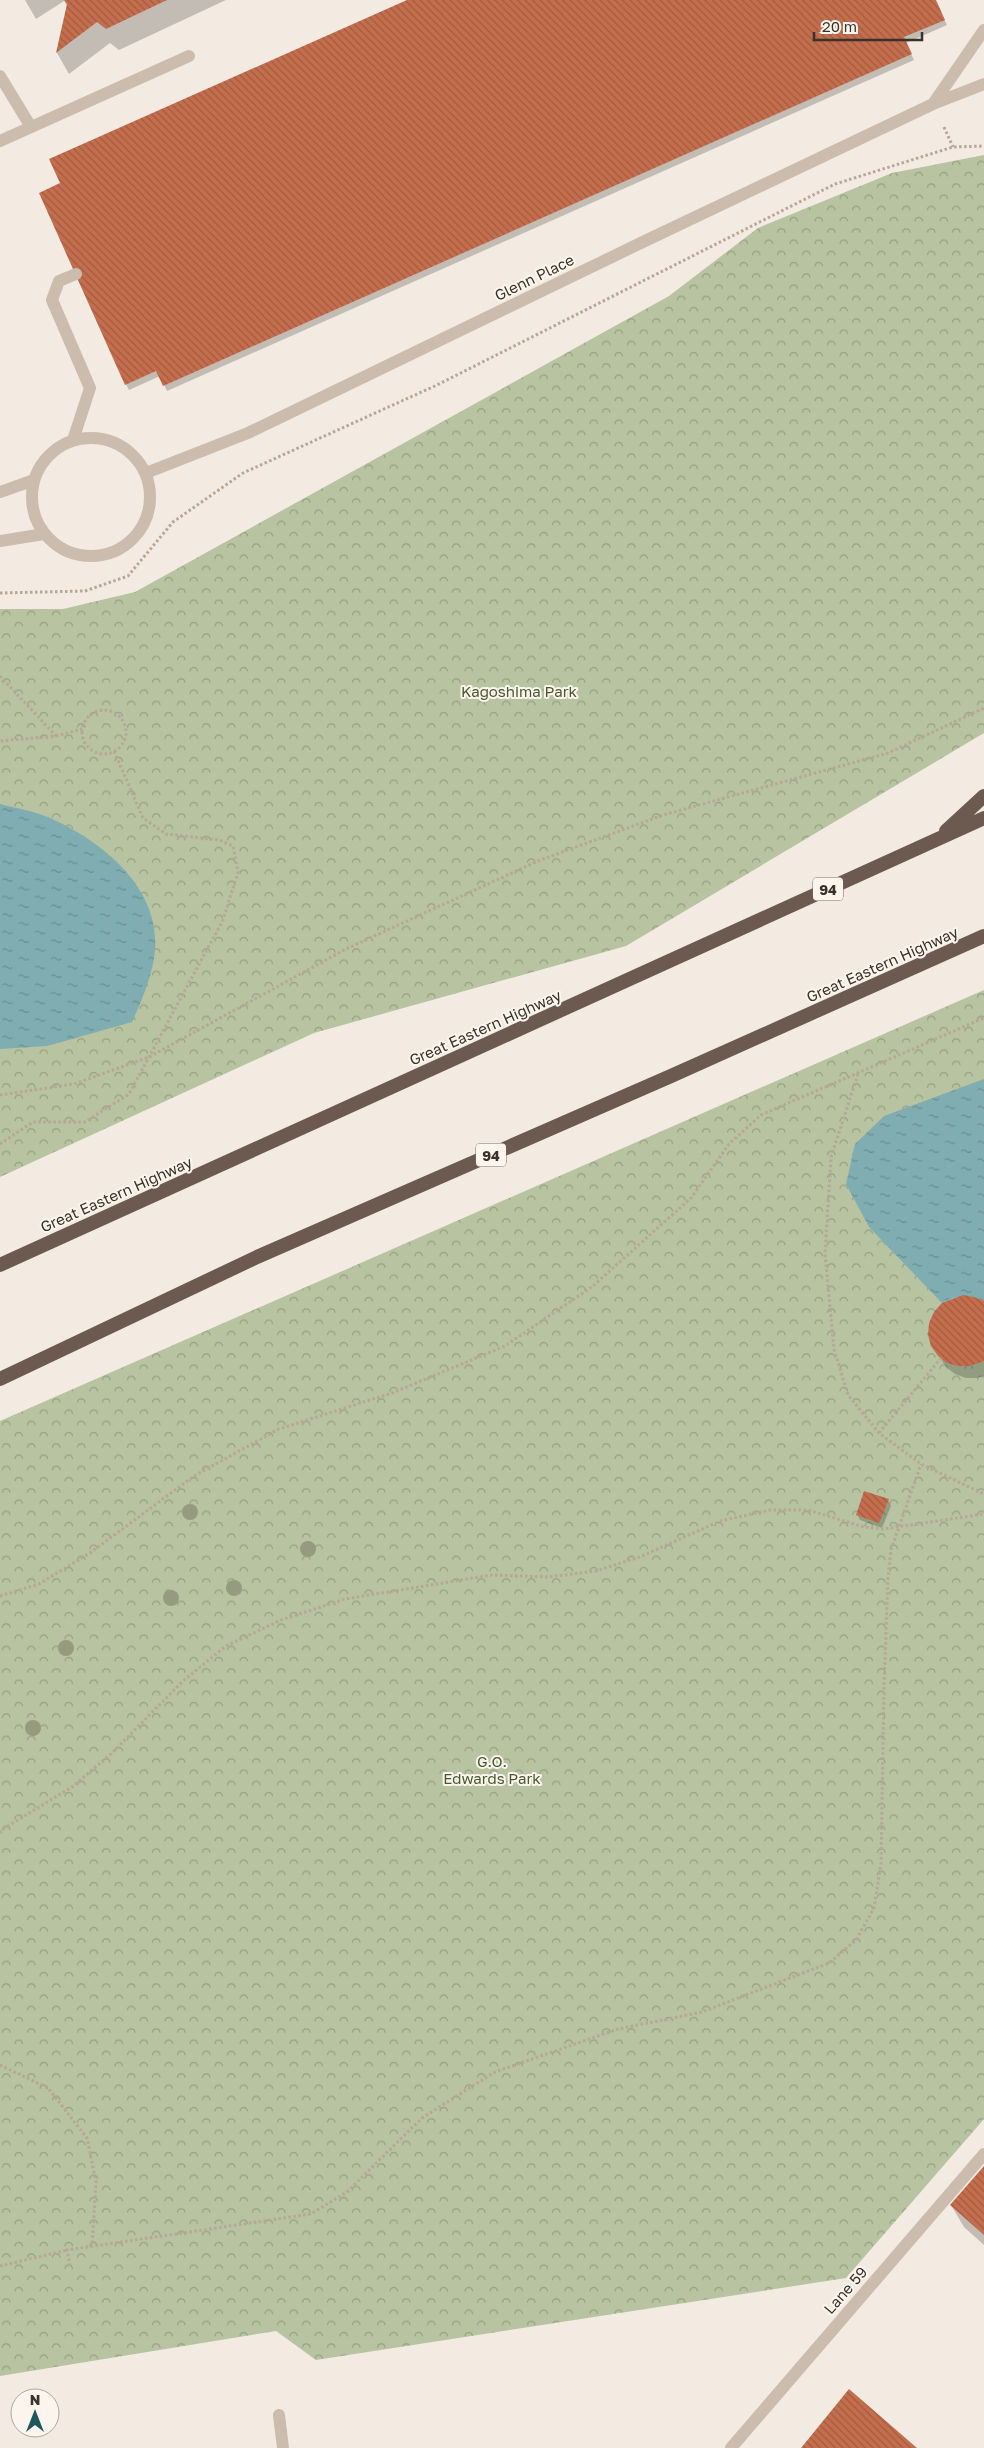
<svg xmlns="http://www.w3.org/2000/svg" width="984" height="2448" font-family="'Golos Text',sans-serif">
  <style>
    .forest { fill: url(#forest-crowns) }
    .water { fill: url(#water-ripples) }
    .shadow { fill: #0003 }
    .building { fill: url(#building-back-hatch) }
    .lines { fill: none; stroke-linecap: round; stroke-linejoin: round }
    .path { stroke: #b8a697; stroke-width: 3; stroke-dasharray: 2.5 2.5; stroke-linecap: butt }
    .service { stroke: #ccbcad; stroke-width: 12 }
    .minor { stroke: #ccbcad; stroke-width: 12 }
    .trunk { stroke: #6c5a50; stroke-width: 14 }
    .tree { fill: #959b7f }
    .labels { text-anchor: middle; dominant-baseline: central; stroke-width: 4; stroke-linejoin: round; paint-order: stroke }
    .shield { fill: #fbf5ee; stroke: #756c66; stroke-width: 1 }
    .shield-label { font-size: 14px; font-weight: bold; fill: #3b312b }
    .street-label { font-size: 15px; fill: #3b312b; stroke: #fbf5ee }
    .park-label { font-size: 15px; fill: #48592f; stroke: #fbf5ee }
  </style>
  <defs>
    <pattern id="forest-crowns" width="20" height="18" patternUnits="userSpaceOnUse" patternTransform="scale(1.25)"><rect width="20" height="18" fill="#b7c3a1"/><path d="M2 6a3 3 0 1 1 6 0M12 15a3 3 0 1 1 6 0" fill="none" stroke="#969f83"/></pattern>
    <pattern id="water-ripples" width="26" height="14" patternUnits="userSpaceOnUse" patternTransform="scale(1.25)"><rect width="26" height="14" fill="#80adb1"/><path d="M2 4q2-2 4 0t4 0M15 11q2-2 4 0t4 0" fill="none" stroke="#6a8d90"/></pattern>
    <pattern id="building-back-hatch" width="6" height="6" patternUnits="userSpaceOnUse" patternTransform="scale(1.25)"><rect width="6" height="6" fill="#c56e4e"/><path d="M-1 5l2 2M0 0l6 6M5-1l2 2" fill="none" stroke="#a15b41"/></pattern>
  </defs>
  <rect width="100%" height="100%" fill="#f3ebe1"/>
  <path class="forest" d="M984,155V733L626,946L314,1033L0,1177V609H63L135,592L669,296L758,228L892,173Z
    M984,990V2119L846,2278L316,2360L276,2331L0,2376V1421Z"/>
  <path class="water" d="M0,804C15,808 33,811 48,817C100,840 160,886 155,950C153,974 142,1000 132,1022L47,1046L0,1049Z
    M984,1079V1301C968,1294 957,1295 942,1303L869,1227L846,1184L855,1144L884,1116Z"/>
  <path class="shadow" d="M25,0H226L119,50L110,43L69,74L57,53L68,7L64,1L36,19Z
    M411,0H935L947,25L906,43L914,60L167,391L160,376L129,390L126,384Z
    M963,1297L984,1303V1376L977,1378H966L955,1374L946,1367L933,1346L942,1304Z
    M888,1500L891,1506L882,1528L860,1520L857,1514Z
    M984,2168V2245L964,2227L951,2205Z"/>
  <path class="building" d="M64,0H167L106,29L97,22L56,53L67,4Z
    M407,0H936L945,20L904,37L912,54L163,386L156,371L125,385L39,193L60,183L49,159Z
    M963,1295L974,1297L984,1301V1361L970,1366H958L947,1363L938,1356L931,1346L928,1335L929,1323L934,1312L942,1303Z
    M864,1491L889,1499L879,1523L856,1515Z
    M984,2166V2235L950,2205Z
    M849,2389L917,2448H801Z"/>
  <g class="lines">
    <path class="path" d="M944,127L953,147
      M0,593L85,591L128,576L173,522L243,473L437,385L835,184L953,147L984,146
      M0,676L56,736L0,741
      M82 732a22 22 0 1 1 44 0a22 22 0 1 1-44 0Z
      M56,736L82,729
      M858,1074L831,1157L825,1254L834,1349L848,1395L879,1433L921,1464L984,1494
      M0,1095L74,1084L149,1057L346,949L538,861L663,815L888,753L984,708
      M0,1144L33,1122H85L129,1094L223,920L238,872L233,846L219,840L166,834L143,818L114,751
      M879,1433L941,1358
      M0,1596L39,1584L90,1553L194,1476L279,1429L392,1393L505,1346L593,1286L691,1198L729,1144L761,1115L984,1018
      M0,1833L3,1829L72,1787L111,1754L183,1681L226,1646L281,1620L345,1599L492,1575L548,1577L596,1571L642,1556L720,1521L770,1510H808L864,1527L883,1529L984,1514
      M0,2065L48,2088L87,2138L96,2182L92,2246
      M0,2266L67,2250
      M70,2266L67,2250L311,2214L347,2192L422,2118L495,2072L618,2029L702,2012L829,1963L856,1940L874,1908L881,1863L884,1689L888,1577L891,1550L921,1464"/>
    <path class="service" d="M0,76L31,127
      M0,141L189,56
      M73,440L90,388L52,300L59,281L76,274
      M731,2448L984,2154"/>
    <path class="minor" d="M933,104L984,30
      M32 497a59 59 0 1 1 118 0a59 59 0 1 1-118 0Z
      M146,473L248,433L647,240L933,104L984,84
      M0,492L34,480
      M0,541L44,534
      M279,2415L283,2448"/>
    <path class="trunk" d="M946,831L984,796
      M0,1265L984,818
      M0,1379L257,1257L671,1076L984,936"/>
  </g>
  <g class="tree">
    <circle cx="190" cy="1512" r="8"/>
    <circle cx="308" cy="1549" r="8"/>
    <circle cx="234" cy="1588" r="8"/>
    <circle cx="171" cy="1598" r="8"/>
    <circle cx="66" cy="1648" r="8"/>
    <circle cx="33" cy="1728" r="8"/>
  </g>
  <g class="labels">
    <g class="shield">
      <rect x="813" y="877.5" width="30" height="23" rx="4"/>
      <rect x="476" y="1143.5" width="30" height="23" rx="4"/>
    </g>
    <g class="shield-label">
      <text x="828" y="889">94</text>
      <text x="491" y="1155">94</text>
    </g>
    <g class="street-label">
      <text transform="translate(534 277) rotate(-26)">Glenn Place</text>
      <text transform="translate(882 964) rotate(-24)">Great Eastern Highway</text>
      <text transform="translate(485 1027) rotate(-24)">Great Eastern Highway</text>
      <text transform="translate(116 1194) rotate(-24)">Great Eastern Highway</text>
      <text transform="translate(845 2290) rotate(-49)">Lane 59</text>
    </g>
    <g class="park-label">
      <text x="519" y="691">Kagoshima Park</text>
      <text x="492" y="1761">G.O.<tspan x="492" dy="17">Edwards Park</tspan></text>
    </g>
  </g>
  <g transform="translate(35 2413)"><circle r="24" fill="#fbf5ee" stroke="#aea7a0"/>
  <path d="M0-4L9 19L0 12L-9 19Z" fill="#20575c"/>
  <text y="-8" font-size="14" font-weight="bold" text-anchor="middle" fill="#3b312b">N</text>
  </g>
  <path d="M814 32v8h108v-8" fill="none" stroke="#3b312b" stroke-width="2.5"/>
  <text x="822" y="32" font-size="15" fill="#3b312b" stroke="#fbf5ee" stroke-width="4" paint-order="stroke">20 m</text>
</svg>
